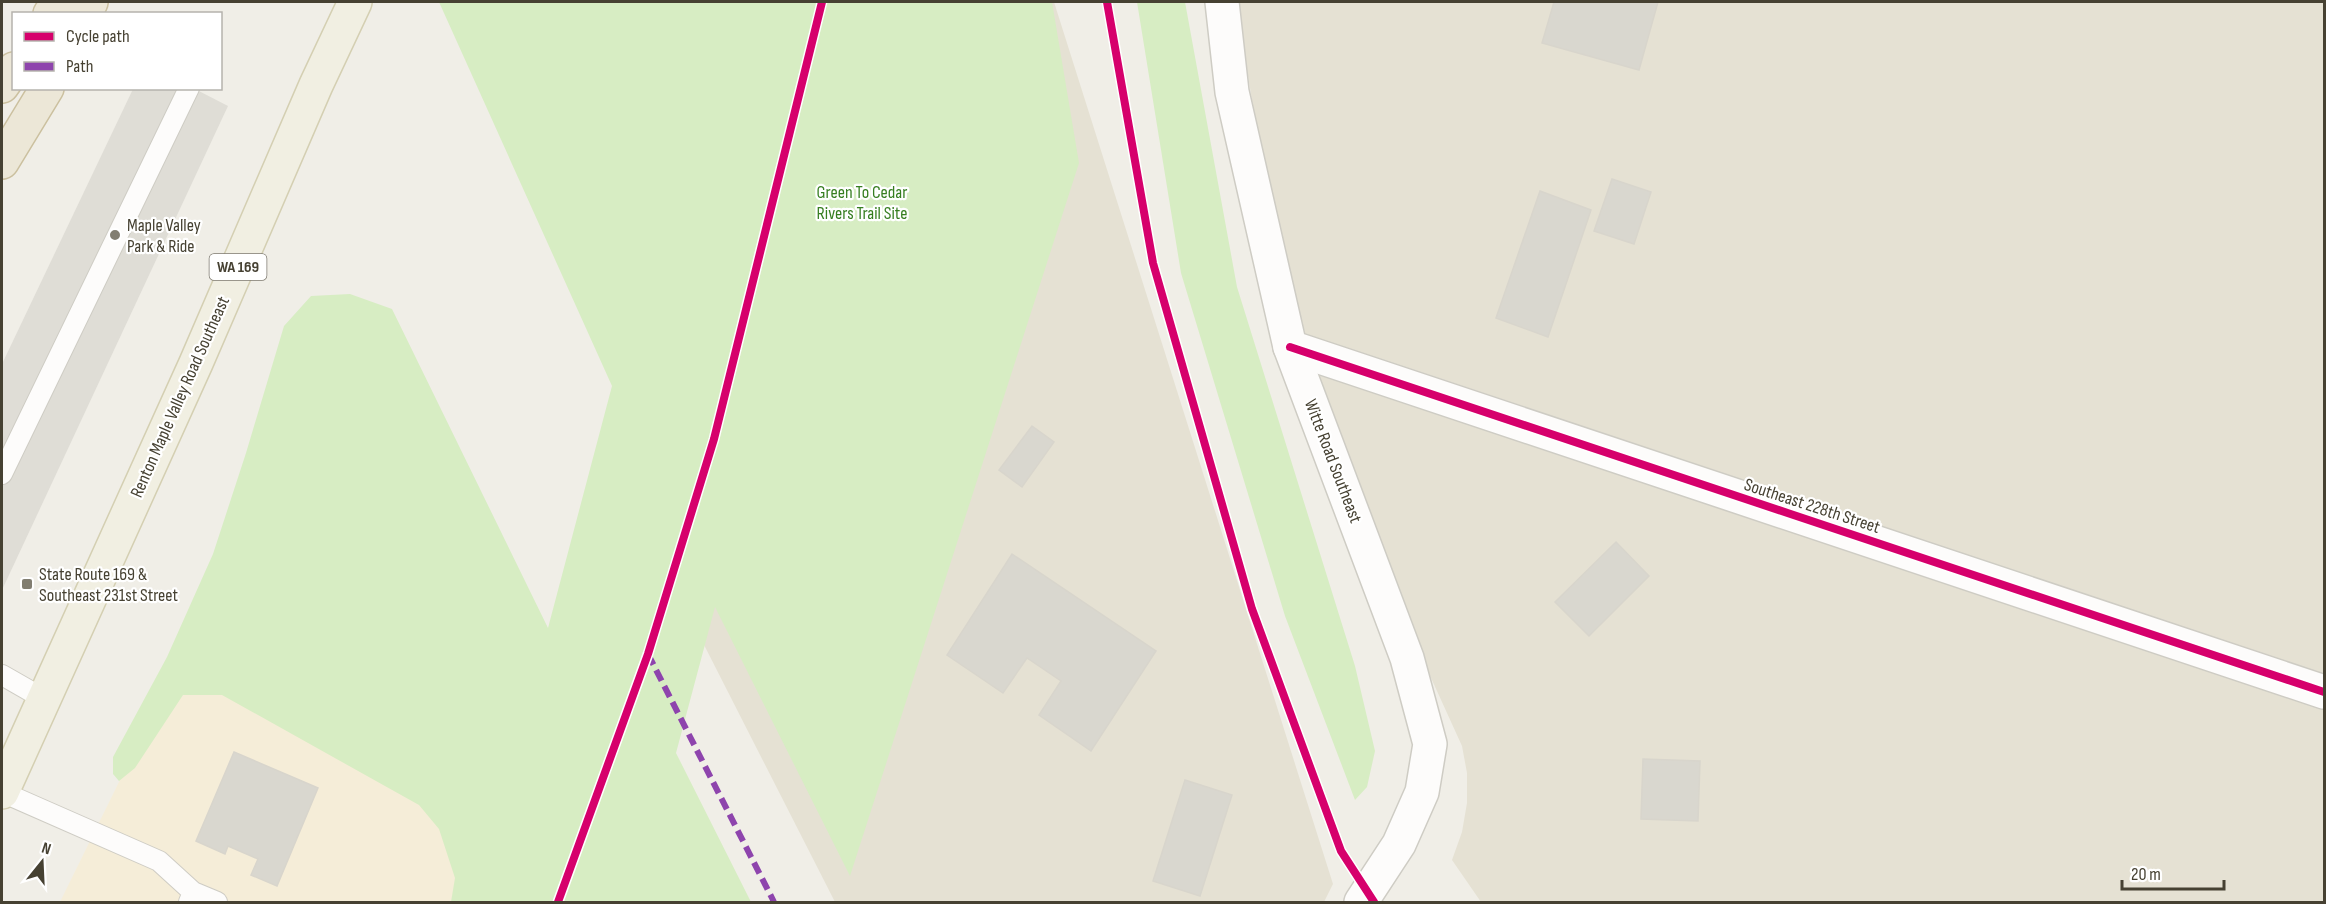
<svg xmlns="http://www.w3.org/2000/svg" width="2326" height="904" font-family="'Sofia Sans Condensed',sans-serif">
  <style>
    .residential { fill: #e5e1d3 }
    .commercial { fill: #f5edd8 }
    .green { fill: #d7edc3 }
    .parking { fill: #dfddd6 }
    .building { fill: #d9d7cf; stroke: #d8d5cc; stroke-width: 1.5 }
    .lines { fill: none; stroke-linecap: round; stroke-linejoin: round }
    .service-casing { stroke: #ceccc4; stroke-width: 22 }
    .minor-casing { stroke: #ceccc4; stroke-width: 36 }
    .tertiary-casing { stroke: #ceccc4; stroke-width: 36 }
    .primary-casing { stroke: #d4cfb2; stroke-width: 36 }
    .motorway-casing { stroke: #cbc09f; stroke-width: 36 }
    .service { stroke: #fdfcfb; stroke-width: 20 }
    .minor { stroke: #fdfcfb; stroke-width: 33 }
    .tertiary { stroke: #fdfcfb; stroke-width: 33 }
    .primary { stroke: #f1efe2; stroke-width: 33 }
    .motorway { stroke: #ece7d7; stroke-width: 33 }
    .quiet { stroke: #8e44ad; stroke-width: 6; stroke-dasharray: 12 6; stroke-linecap: butt }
    .cycleway-casing { stroke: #fff; stroke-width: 11 }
    .cycleway { stroke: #d6006c; stroke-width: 8 }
    .poi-dot { fill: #827e71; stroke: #fff; stroke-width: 2 }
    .labels { text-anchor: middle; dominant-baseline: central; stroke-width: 4.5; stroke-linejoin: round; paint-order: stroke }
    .shield { fill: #fff; stroke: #7e7a70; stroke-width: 1.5 }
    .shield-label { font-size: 16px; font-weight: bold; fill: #464132 }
    .park-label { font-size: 18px; fill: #367e20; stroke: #fff }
    .poi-label { font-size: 18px; fill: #464132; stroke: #fff; text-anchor: start }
    .street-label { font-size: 18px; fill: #464132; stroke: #fff }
  </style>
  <rect width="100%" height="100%" fill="#f0eee7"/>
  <path class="residential" d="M885,2H1054L1333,884L1324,902H835L700,637Z
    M1236,2H2324V902H1481L1452,860L1462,832L1467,803V773L1462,746L1412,636L1338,441L1307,341L1280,240L1258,137Z"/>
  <path class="commercial" d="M177,664L493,826L468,902H60Z"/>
  <path class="green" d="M439,2H1052L1079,163L850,876L715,607L676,753L751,902H451L455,878L439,829L419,805L222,695H183L135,768L119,781L113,774V757L167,657L213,554L246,453L284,326L311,296L350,294L392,309L548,628L612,386Z
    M1137,2H1185L1237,287L1355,666L1375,751L1367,787L1355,800L1285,616L1181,273Z"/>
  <path class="parking" d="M133,89H195L228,106L2,590V364Z"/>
  <path class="building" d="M1554,2H1658L1639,70L1542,43Z
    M1612,179L1651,192L1634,244L1594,231Z
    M1540,191L1591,210L1548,337L1496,318Z
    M1032,426L1054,442L1022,487L999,470Z
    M1616,542L1649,576L1589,636L1555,602Z
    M1012,554L1156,651L1091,751L1039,715L1061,681L1027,658L1003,693L947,655Z
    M234,752L318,788L277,886L251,875L258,859L228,846L225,854L196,841Z
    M1643,759L1700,761L1698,821L1641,819Z
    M1185,780L1232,795L1200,896L1153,881Z"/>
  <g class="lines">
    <defs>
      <path id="service" d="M2,474L189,88
        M2,675L44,699
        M2,792L159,861L193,892
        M189,902L193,892L217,902"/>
      <path id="minor" d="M1290,347L2324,692"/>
      <path id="tertiary" d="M1222,2L1232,92L1290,347L1407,658L1430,744L1422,792L1399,844L1361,902"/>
      <path id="primary" d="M2,792L196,363L316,85L355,2"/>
      <path id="motorway" d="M50,14L58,2
        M85,14L91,2
        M2,86L14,69
        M2,162L47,88"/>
    </defs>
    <use href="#service" class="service-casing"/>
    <use href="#minor" class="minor-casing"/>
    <use href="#tertiary" class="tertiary-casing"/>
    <use href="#primary" class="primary-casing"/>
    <use href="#motorway" class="motorway-casing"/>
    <use href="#service" class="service"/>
    <use href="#minor" class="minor"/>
    <use href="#tertiary" class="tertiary"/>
    <use href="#primary" class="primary"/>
    <use href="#motorway" class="motorway"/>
    <path class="quiet" d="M648,654L774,902"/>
    <defs>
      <path id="cycleway" d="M1107,2L1153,263L1252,609L1341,851L1374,902
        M1290,347L2324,692
        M558,902L648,654L714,439L822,2"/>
    </defs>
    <use href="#cycleway" class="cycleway-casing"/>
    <use href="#cycleway" class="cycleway"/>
  </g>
  <g class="poi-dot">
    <circle cx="115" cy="235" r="6"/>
    <rect x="21" y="578" width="12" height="12" rx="3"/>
  </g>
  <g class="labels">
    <rect class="shield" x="209.5" y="254" width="57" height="26" rx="4.5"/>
    <g class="shield-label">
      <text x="238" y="267">WA 169</text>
    </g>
    <g class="park-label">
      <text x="862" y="192">Green To Cedar<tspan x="862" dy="21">Rivers Trail Site</tspan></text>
    </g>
    <g class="poi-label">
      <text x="127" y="225">Maple Valley<tspan x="127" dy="21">Park &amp; Ride</tspan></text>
      <text x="39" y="574">State Route 169 &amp;<tspan x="39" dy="21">Southeast 231st Street</tspan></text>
    </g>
    <g class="street-label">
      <text transform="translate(180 397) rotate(-66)">Renton Maple Valley Road Southeast</text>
      <text transform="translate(1333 461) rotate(69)">Witte Road Southeast</text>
      <text transform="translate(1812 506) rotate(18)">Southeast 228th Street</text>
    </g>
  </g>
  <rect width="2326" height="904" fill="none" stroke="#464132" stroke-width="6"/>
  <rect x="12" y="12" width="210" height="78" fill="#ffffff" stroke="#b5b3ad" stroke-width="1.5"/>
  <rect x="24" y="32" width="30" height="9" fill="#d6006c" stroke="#b5b3ad" stroke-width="1.5"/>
  <text x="66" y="42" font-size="18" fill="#464132">Cycle path</text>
  <rect x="24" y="62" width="30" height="9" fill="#8e44ad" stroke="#b5b3ad" stroke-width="1.5"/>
  <text x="66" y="72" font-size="18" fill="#464132">Path</text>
  <g transform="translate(42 862) rotate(18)" stroke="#ffffff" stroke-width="4.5" paint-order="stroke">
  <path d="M0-4.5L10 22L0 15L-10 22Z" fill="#464132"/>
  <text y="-9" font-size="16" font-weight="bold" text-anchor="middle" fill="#464132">N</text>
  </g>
  <path d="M2122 880v9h102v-9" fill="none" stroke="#464132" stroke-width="3"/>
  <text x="2131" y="880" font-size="18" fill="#464132" stroke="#ffffff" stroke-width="4.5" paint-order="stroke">20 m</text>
</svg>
